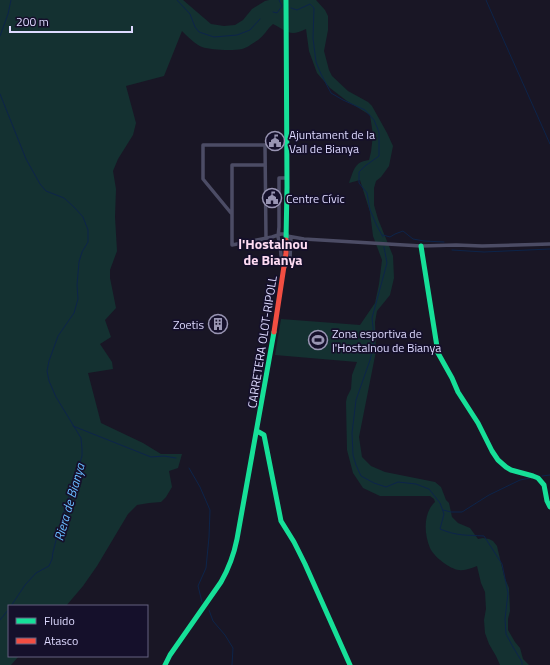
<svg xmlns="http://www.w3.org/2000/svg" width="550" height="665" font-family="'Titillium Web',sans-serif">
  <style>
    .green { fill: #143131 }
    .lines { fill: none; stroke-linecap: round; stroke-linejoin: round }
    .stream { stroke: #0d244a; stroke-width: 1 }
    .street { stroke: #4c4c65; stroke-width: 3.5 }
    .fast { stroke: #16e098; stroke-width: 5 }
    .jam { stroke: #f24e42; stroke-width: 5 }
    .labels { text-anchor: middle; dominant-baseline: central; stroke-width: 3.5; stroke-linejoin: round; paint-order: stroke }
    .poi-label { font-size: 12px; fill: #dedaff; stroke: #15102b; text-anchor: start }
    .street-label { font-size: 12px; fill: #dedaff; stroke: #15102b }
    .water-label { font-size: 13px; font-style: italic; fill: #68bbff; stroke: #15102b }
    .quarter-label { font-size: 14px; font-weight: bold; fill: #ffdcf3; stroke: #15102b }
  </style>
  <rect width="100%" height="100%" fill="#191625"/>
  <path class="green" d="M0,0H183L211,24L224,26L235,25L243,20L252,9L265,1L269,0H316L325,10L328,16V30L324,51L329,70L332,76L348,91L368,102L372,106L387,133L393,146L389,166L381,177L376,181L374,188V205L378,219L393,256L394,278L390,295L377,311L375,322L376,351L359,437L362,457L371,466L385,472L435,482L441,487L446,500L449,503L452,517L458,523L470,528L478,539L483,538L489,539L493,541L497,546L504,576L509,588L510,611L508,619V630L515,642L520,648L523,659L529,665H500L496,656L489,644L485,633L484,620L486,609L485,592L481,583L477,566C471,568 465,571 459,570C450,569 434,557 430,548C424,534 423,513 435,502L434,499L430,496H380L363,488L353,473L347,450L346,402L347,397L351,389L352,375L357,362L275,355L281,319L360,325L375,303L379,284L382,260L373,236L370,212L360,180L349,183C354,170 354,162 369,160L371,152L373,135L370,115L347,101L330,88L317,73L309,51L306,29C290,37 288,32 273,24C267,29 264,36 258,40C253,43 247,48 242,49C232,51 211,50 202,47C195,44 187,36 182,31L164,76L126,86L136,123L133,135L118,159L113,171L116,189L115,217L117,251L110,270V278L116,308L105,320L111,337L100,344L112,362L113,369L88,373L101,423L143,443L161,454H182L178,468L169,471L172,487L166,497L161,502L149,503L137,505L128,514L97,566L83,586L66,606H9V656H19L11,665H0Z"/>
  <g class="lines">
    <path class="stream" d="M177,0L190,14L195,27L199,32L214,37L237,35L250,30L260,19
      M486,0L500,32L550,144
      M291,8L297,10L310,4L314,8L313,38L316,62L321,74L331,93L343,100L365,110L374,120L379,132V156L365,166L359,172V183L367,193L370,210L377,226L383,237
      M273,12L277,13L282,6L279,0
      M0,36L8,14L11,0
      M0,94L26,159L40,184L46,191L64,198L74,207L83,217L88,230V242L82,252L79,262L77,285L78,299L74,313L58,336L49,361L47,371L49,381L56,397L81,438L82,449V456L61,521L53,552L52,559L49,566L36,573L25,585L11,606
      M383,235L390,237L395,234L403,231L413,239L424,241L444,242
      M384,247L387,263L372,318L374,336L373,348L370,360L356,400L352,433L353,455L356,465L361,476L374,483L386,487L398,482L416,484L429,489L440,503L444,514L440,529C457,536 466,535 484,536L502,564L508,593L505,619L506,634L513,647L522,662V665
      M452,250L484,252L550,249
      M73,426L151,457L164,456L176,458
      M189,468L200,487L210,510L209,537L206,568L198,586L202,602
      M542,476L550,475
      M443,510L451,512H462L489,495L520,480L530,478
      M209,610L213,621L225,635L233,648L232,665
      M0,620L9,609"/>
    <path class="street" d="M265,165H232V245L272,237L281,234H287
      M231,213L203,179V145H265L266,238
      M287,236L304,239L421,246L456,245L482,246L550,244
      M285,261L282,259L281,255L280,244L278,237L279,227V178H287
      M285,267L290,259L291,237"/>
    <path class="fast" d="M286,0L287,187L286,240
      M421,246L438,353L452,378L458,392L478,423L492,451L498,460L506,467L511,470L533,476L538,478L544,485L547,501L550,507
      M257,431L264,435L281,521L294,542L305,564L350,665
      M165,665L170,655L221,582C229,568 234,554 237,539L274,332"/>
    <path class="jam" d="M274,332L286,253V240"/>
  </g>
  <defs>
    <symbol id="civic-ring" viewBox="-11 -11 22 22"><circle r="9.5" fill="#15102b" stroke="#9995b3" stroke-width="1.5"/><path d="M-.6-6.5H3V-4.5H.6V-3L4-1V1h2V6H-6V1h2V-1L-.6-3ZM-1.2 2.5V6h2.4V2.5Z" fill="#9995b3"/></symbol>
    <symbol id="building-ring" viewBox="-11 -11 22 22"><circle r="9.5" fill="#15102b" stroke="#9995b3" stroke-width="1.5"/><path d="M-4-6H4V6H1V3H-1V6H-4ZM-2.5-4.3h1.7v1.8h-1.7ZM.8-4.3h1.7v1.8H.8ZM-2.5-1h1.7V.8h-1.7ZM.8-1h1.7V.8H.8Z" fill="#9995b3"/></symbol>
    <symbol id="stadium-ring" viewBox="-11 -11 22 22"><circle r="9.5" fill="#15102b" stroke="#9995b3" stroke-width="1.5"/><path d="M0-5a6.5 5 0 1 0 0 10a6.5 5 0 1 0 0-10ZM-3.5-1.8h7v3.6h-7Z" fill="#9995b3"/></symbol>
  </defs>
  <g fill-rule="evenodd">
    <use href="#civic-ring" x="264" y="130" width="22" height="22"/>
    <use href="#civic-ring" x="261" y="187" width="22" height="22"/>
    <use href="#building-ring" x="207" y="313" width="22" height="22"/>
    <use href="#stadium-ring" x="307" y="329" width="22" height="22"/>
  </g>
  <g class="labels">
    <g class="poi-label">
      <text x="289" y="134">Ajuntament de la<tspan x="289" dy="14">Vall de Bianya</tspan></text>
      <text x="286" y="198">Centre Cívic</text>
      <text x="204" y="324" text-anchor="end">Zoetis</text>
      <text x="332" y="333">Zona esportiva de<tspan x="332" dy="14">l'Hostalnou de Bianya</tspan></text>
    </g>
    <g class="street-label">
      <text transform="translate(262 342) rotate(-81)">CARRETERA OLOT-RIPOLL</text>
    </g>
    <g class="water-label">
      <text transform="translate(69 502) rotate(-74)">Riera de Bianya</text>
    </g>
    <g class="quarter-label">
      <text x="273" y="243">l'Hostalnou<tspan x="273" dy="16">de Bianya</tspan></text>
    </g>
  </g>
  <rect x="8" y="605" width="140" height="52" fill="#15102b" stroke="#656180"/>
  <rect x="16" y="618" width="20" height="6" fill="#16e098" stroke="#656180"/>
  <text x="44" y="625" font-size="12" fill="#dedaff">Fluido</text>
  <rect x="16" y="638" width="20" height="6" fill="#f24e42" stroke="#656180"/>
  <text x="44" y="645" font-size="12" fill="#dedaff">Atasco</text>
  <path d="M10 26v6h122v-6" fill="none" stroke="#dedaff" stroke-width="2"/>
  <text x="16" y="26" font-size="12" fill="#dedaff" stroke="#15102b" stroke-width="3" paint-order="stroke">200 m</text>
</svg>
